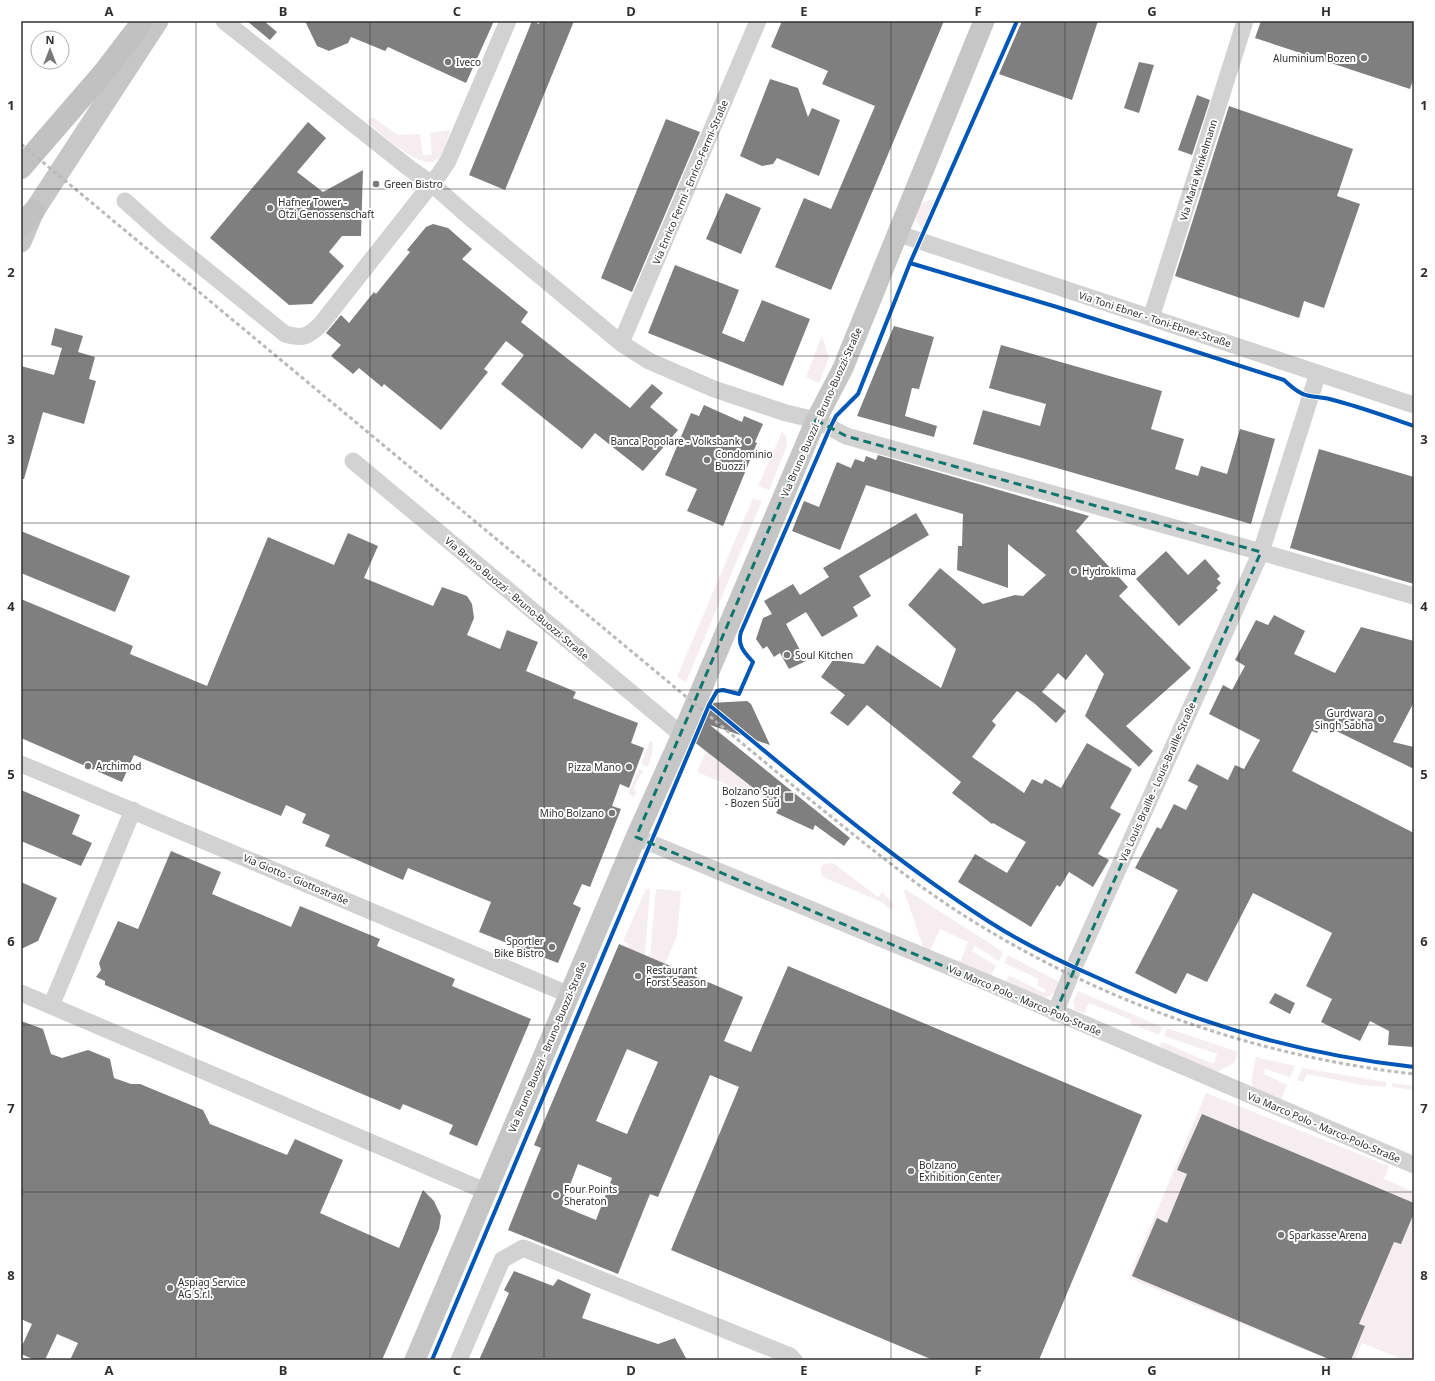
<svg xmlns="http://www.w3.org/2000/svg" width="1435" height="1381" font-family="'Noto Sans',sans-serif">
  <style>
    .green { fill: #f5edf0 }
    .building { fill: #7f7f7f; fill-rule: evenodd }
    .lines { fill: none; stroke-linecap: round; stroke-linejoin: round }
    .minor { stroke: #d2d2d2; stroke-width: 17 }
    .major { stroke: #c6c6c6; stroke-width: 21 }
    .highway { stroke: #c1c1c1; stroke-width: 22 }
    .rail { stroke: #bababa; stroke-width: 3; stroke-dasharray: 4 3; stroke-linecap: butt }
    .cycleway-casing { stroke: #fff; stroke-width: 6 }
    .cycleway { stroke: #0057b8; stroke-width: 4 }
    .marked { fill: none; stroke: #0f766e; stroke-width: 3; stroke-dasharray: 8 5; stroke-linejoin: round }
    .grid { fill: none; stroke: #303030; stroke-width: 1; stroke-opacity: 0.55 }
    .poi-dot { fill: #787878; stroke: #fff; stroke-width: 1.5 }
    .labels { text-anchor: middle; dominant-baseline: central; stroke-width: 4; stroke-linejoin: round; paint-order: stroke }
    .poi-label { font-size: 10px; fill: #303030; stroke: #fff; text-anchor: start }
    .street-label { font-size: 10px; fill: #303030; stroke: #fff }
    .neatline { fill: none; stroke: #303030; stroke-width: 1.5 }
    .grid-label { font-size: 13px; text-anchor: middle; font-weight: bold; fill: #303030 }
  </style>
  <rect width="100%" height="100%" fill="#fff"/>
  <path class="green" d="M372,117L398,135L420,134L423,155L432,154L430,133L451,130C447,138 445,151 439,158C425,176 379,131 367,122Z
    M936,198L924,231C914,222 916,216 919,204Z
    M822,336L829,358L819,383L806,377Z
    M782,432L786,436L787,446L769,490L758,486Z
    M753,498L762,501L686,682L677,677Z
    M650,741L653,743L652,754L648,767L641,764Z
    M706,751L774,804L697,772Z
    M639,769L644,771L640,775L634,788L636,792L634,797L628,794Z
    M833,863L878,897L882,892L890,900L894,907L890,909L882,902L825,878L821,875V868L824,864Z
    M646,889H650L645,955L628,948L629,944L623,941Z
    M656,889L681,891L677,936L665,964L650,957Z
    M905,889L1003,952L999,961L975,946L972,951L996,966L990,978L959,965L968,942L940,929L930,951L924,949L904,891Z
    M1008,955L1059,982C1055,991 1054,997 1043,998L1005,983L1009,975L1044,993L1046,990L1037,985L1039,979L1004,963Z
    M1078,991L1162,1027L1159,1035L1130,1023L1131,1020L1089,1003L1084,1013L1075,1010L1073,1002Z
    M1167,1028L1238,1052L1234,1063L1219,1071H1213L1159,1048L1162,1042L1214,1064L1217,1054L1164,1036Z
    M1256,1057L1295,1066L1290,1077L1265,1069L1264,1074L1287,1085L1281,1100L1253,1087L1251,1082Z
    M1302,1068L1386,1082V1087L1362,1085L1307,1074L1303,1082L1297,1080Z
    M1392,1083L1414,1086V1090L1392,1087Z
    M1206,1093L1389,1166L1384,1179L1414,1192V1360H1404L1362,1343L1355,1360H1330L1129,1278Z"/>
  <path class="building" d="M247,21H264L277,32L270,40Z
    M305,21H494L466,83L388,47L385,51L351,37L348,43L329,51L317,46Z
    M532,21L539,24L540,21H574L505,190L469,175Z
    M782,21H944L831,290L775,267L804,198L831,209L875,106L822,84L828,71L771,47Z
    M1022,21H1098L1072,100L999,74Z
    M1261,21H1414V77L1410,89L1255,38Z
    M1139,62L1154,65L1139,113L1124,108Z
    M770,79L798,88L808,117L812,108L840,120L819,176L777,158L773,164L762,166L740,156Z
    M1197,95L1210,100L1192,155L1178,150Z
    M1229,106L1353,149L1337,196L1360,204L1324,308L1304,301L1299,318L1175,276Z
    M666,119L700,132L632,292L601,278Z
    M308,122L326,138L297,172L323,192L363,170L361,236H342L329,252L344,266L312,304L289,305L210,238Z
    M726,193L761,208L741,254L706,239Z
    M433,224L448,228L472,249L462,259L528,312L521,322L630,408L652,384L663,393L650,407L678,430L643,471L595,433L582,449L501,384L524,355L506,341L484,369L488,372L441,430L384,384L382,387L359,368L353,374L331,356L341,345L326,333L341,315L349,323L374,292L376,294L410,252L407,250L426,227Z
    M675,265L739,290L722,333L744,342L762,300L810,319L783,386L648,333Z
    M894,326L934,337L919,389L912,388L905,416L937,426L934,437L857,416Z
    M55,328L83,336L78,352L95,357L89,379L96,381L84,424L43,412L24,479H21V366L54,375L62,348L51,345Z
    M1001,345L1162,391L1151,429L1184,439L1175,469L1198,476L1201,466L1227,474L1240,429L1275,439L1251,524L973,444L983,410L1040,426L1046,404L989,388Z
    M704,405L742,422L744,416L763,424L755,442L757,443L723,526L687,511L697,489L665,475L691,413L699,416Z
    M1319,449L1414,477V584L1290,548Z
    M878,455L1089,516L1076,531L1128,587L1119,596L1191,668L1126,726L1153,751L1139,767L1085,716L1104,674L1086,654L1066,680L1058,673L1042,692L1066,711L1056,723L1034,703L1017,691L992,721L996,725L972,757L1024,793L1032,779L1042,784L1045,779L1061,788L1087,743L1132,769L1110,808L1121,814L1098,854L1109,860L1093,887L1069,872L1060,887L1057,885L1031,927L958,882L975,854L1007,873L1026,842L993,823L992,824L952,793L961,782L867,705L848,726L830,713L845,695L821,677L833,660L864,664L877,645L941,688L956,649L908,605L940,568L983,604L1015,595L1023,596L1046,575L1008,544V588L957,570L958,546H962L963,514L866,485L840,550L792,531L804,501L819,507L837,462L851,468L855,459L864,462L866,456L876,460Z
    M916,513L929,535L859,576L871,596L853,607L858,616L822,637L806,612L786,624L806,661L789,669L780,653L774,657L767,646L763,649L756,639L763,618L772,614L764,601L793,584L800,595L829,577L823,568Z
    M21,531L130,576L115,612L21,573Z
    M348,533L378,546L364,578L433,606L442,587L467,596L472,604L474,618L467,635L500,649L507,630L538,642L526,671L576,692L573,698L638,723L631,743L644,748L629,788L620,784L612,806L621,809L590,887L582,884L573,904L581,908L558,963L479,932L491,902L408,868L403,880L325,846L330,835L302,823L306,814L286,805L281,816L134,755L122,782L21,738V599L133,646L130,654L207,686L268,537L334,565Z
    M1166,551L1188,575L1205,559L1220,576L1217,579L1221,583L1216,588L1218,590L1179,626L1136,579Z
    M1274,615L1305,631L1294,654L1335,673L1361,627L1414,641V702L1393,742L1414,747V769L1322,724L1317,733L1312,731L1292,771L1414,833V1047L1388,1045L1389,1031L1370,1021L1360,1041L1321,1022L1332,999L1306,986L1332,933L1253,893L1207,982L1187,973L1176,994L1135,973L1178,890L1135,868L1157,827L1161,829L1174,804L1186,810L1198,786L1188,781L1197,764L1228,780L1235,765L1244,769L1260,740L1209,714L1223,685L1232,690L1245,666L1235,660L1256,620L1268,625Z
    M747,701L751,704L770,745L710,725L850,838L844,846L815,825L813,830L776,813L779,808L693,741L709,703Z
    M21,790L80,815L72,834L92,843L81,866L21,841Z
    M171,851L221,872L212,894L291,927L300,906L380,939L377,946L455,979L452,986L531,1019L477,1146L449,1134L453,1125L403,1104L400,1110L105,985V981L96,977L101,970L99,963L118,921L138,929Z
    M21,882L57,898L38,941L21,949Z
    M619,944L743,997L724,1041L751,1052L788,966L1142,1115L1039,1360H933L671,1250L739,1087L710,1075L658,1197L650,1194L618,1274L508,1230L541,1148L534,1145ZM627,1049L658,1062L627,1134L596,1121ZM578,1164L612,1178L596,1220L562,1206Z
    M1275,993L1295,1003L1290,1014L1269,1003Z
    M21,1021L43,1029L51,1054L62,1058L88,1050L110,1059L114,1078L131,1084H140L203,1110L210,1124L287,1155L295,1139L343,1160L320,1213L399,1248L423,1190L434,1201L441,1216L439,1229L382,1360H70L78,1343L57,1334L45,1360H35L21,1354V1348L32,1324L21,1319Z
    M1202,1114L1414,1203V1213L1401,1244L1394,1242L1359,1324L1365,1326L1351,1360H1331L1132,1276L1157,1218L1167,1223L1187,1174L1177,1170Z
    M514,1271L553,1286L558,1279L591,1294L582,1318L658,1344L675,1338L687,1360H479L509,1293L504,1290Z"/>
  <g class="lines">
    <path class="minor" d="M224,21L409,168L433,185L468,216L621,343L649,361L714,389L786,413L816,420L846,436L1261,552L1414,596
      M125,201L163,235L285,334C303,339 308,337 321,324L440,173L448,161L508,21
      M896,233L1414,405
      M1151,318L1245,21
      M621,343L758,21
      M353,461L682,735
      M21,764L570,995
      M636,837L986,982L1414,1165
      M21,993L485,1191
      M51,1006L133,810
      M1055,1013L1074,967L1261,552L1318,373
      M459,1360L502,1260L523,1248L790,1356L794,1360"/>
    <path class="major" d="M21,242L34,211L158,21
      M415,1360L636,837L682,735L816,420L843,368L984,21"/>
    <path class="highway" d="M21,168L104,72L143,21
      M21,225L34,211"/>
    <path class="rail" d="M21,144L808,798C858,838 907,879 960,913C1096,1000 1253,1056 1414,1074"/>
    <defs>
      <path id="cycleway" d="M910,263L1057,307L1284,380C1308,403 1311,393 1337,401C1363,408 1388,417 1414,426
        M709,705C800,780 889,857 988,921C1022,943 1059,961 1096,977C1197,1024 1303,1055 1414,1067
        M432,1360L709,705L717,691L723,690L739,694L753,662C744,652 737,645 741,632L830,428L836,416L858,394L910,263L1017,21"/>
    </defs>
    <use href="#cycleway" class="cycleway-casing"/>
    <use href="#cycleway" class="cycleway"/>
  </g>
  <path class="marked" d="M816,420L846,436L1261,552L1055,1013L636,837Z"/>
  <path class="grid" d="M196,21V1360M370,21V1360M544,21V1360M718,21V1360M891,21V1360M1065,21V1360M1239,21V1360M21,189H1414M21,356H1414M21,523H1414M21,690H1414M21,858H1414M21,1025H1414M21,1192H1414"/>
  <g class="poi-dot">
    <circle cx="1364" cy="58" r="4"/>
    <circle cx="448" cy="62" r="4"/>
    <circle cx="376" cy="184" r="4"/>
    <circle cx="270" cy="208" r="4"/>
    <circle cx="748" cy="441" r="4"/>
    <circle cx="707" cy="460" r="4"/>
    <circle cx="1074" cy="571" r="4"/>
    <circle cx="787" cy="655" r="4"/>
    <circle cx="1381" cy="719" r="4"/>
    <circle cx="88" cy="766" r="4"/>
    <circle cx="629" cy="767" r="4"/>
    <rect x="784" y="792" width="10" height="10" rx="2"/>
    <circle cx="612" cy="813" r="4"/>
    <circle cx="552" cy="947" r="4"/>
    <circle cx="638" cy="976" r="4"/>
    <circle cx="911" cy="1171" r="4"/>
    <circle cx="556" cy="1195" r="4"/>
    <circle cx="1281" cy="1235" r="4"/>
    <circle cx="170" cy="1288" r="4"/>
  </g>
  <g class="labels">
    <g class="poi-label">
      <text x="1356" y="58" text-anchor="end">Aluminium Bozen</text>
      <text x="456" y="62">Iveco</text>
      <text x="384" y="184">Green Bistro</text>
      <text x="278" y="202">Hafner Tower -<tspan x="278" dy="12">Ötzi Genossenschaft</tspan></text>
      <text x="740" y="441" text-anchor="end">Banca Popolare - Volksbank</text>
      <text x="715" y="454">Condominio<tspan x="715" dy="12">Buozzi</tspan></text>
      <text x="1082" y="571">Hydroklima</text>
      <text x="795" y="655">Soul Kitchen</text>
      <text x="1373" y="713" text-anchor="end">Gurdwara<tspan x="1373" dy="12">Singh Sabha</tspan></text>
      <text x="96" y="766">Archimod</text>
      <text x="621" y="767" text-anchor="end">Pizza Mano</text>
      <text x="780" y="791" text-anchor="end">Bolzano Sud<tspan x="780" dy="12">- Bozen Süd</tspan></text>
      <text x="604" y="813" text-anchor="end">Miho Bolzano</text>
      <text x="544" y="941" text-anchor="end">Sportler<tspan x="544" dy="12">Bike Bistro</tspan></text>
      <text x="646" y="970">Restaurant<tspan x="646" dy="12">Forst Season</tspan></text>
      <text x="919" y="1165">Bolzano<tspan x="919" dy="12">Exhibition Center</tspan></text>
      <text x="564" y="1189">Four Points<tspan x="564" dy="12">Sheraton</tspan></text>
      <text x="1289" y="1235">Sparkasse Arena</text>
      <text x="178" y="1282">Aspiag Service<tspan x="178" dy="12">AG S.r.l.</tspan></text>
    </g>
    <g class="street-label">
      <text transform="translate(1198 170) rotate(-73)">Via Maria Winkelmann</text>
      <text transform="translate(690 182) rotate(-67)">Via Enrico Fermi - Enrico-Fermi-Straße</text>
      <text transform="translate(1155 319) rotate(18)">Via Toni Ebner - Toni-Ebner-Straße</text>
      <text transform="translate(821 412) rotate(-66)">Via Bruno Buozzi - Bruno-Buozzi-Straße</text>
      <text transform="translate(517 598) rotate(40)">Via Bruno Buozzi - Bruno-Buozzi-Straße</text>
      <text transform="translate(1157 782) rotate(-66)">Via Louis Braille - Louis-Braille-Straße</text>
      <text transform="translate(296 879) rotate(23)">Via Giotto - Giottostraße</text>
      <text transform="translate(1025 1000) rotate(23)">Via Marco Polo - Marco-Polo-Straße</text>
      <text transform="translate(547 1047) rotate(-67)">Via Bruno Buozzi - Bruno-Buozzi-Straße</text>
      <text transform="translate(1324 1127) rotate(23)">Via Marco Polo - Marco-Polo-Straße</text>
    </g>
  </g>
  <rect width="1435" height="1381" fill="none" stroke="#ffffff" stroke-width="44"/>
  <g transform="translate(50 50)"><circle r="19" fill="#ffffff" stroke="#acacac"/>
  <path d="M0-3L7 15L0 10L-7 15Z" fill="#787878"/>
  <text y="-6" font-size="11" font-weight="bold" text-anchor="middle" fill="#303030">N</text>
  </g>
  <rect x="22" y="22" width="1391" height="1337" class="neatline"/>
  <g class="grid-label">
    <text x="109" y="16">A</text>
    <text x="283" y="16">B</text>
    <text x="457" y="16">C</text>
    <text x="631" y="16">D</text>
    <text x="804" y="16">E</text>
    <text x="978" y="16">F</text>
    <text x="1152" y="16">G</text>
    <text x="1326" y="16">H</text>
    <text x="11" y="110">1</text>
    <text x="1424" y="110">1</text>
    <text x="11" y="277">2</text>
    <text x="1424" y="277">2</text>
    <text x="11" y="444">3</text>
    <text x="1424" y="444">3</text>
    <text x="11" y="611">4</text>
    <text x="1424" y="611">4</text>
    <text x="11" y="779">5</text>
    <text x="1424" y="779">5</text>
    <text x="11" y="946">6</text>
    <text x="1424" y="946">6</text>
    <text x="11" y="1113">7</text>
    <text x="1424" y="1113">7</text>
    <text x="11" y="1280">8</text>
    <text x="1424" y="1280">8</text>
    <text x="109" y="1375">A</text>
    <text x="283" y="1375">B</text>
    <text x="457" y="1375">C</text>
    <text x="631" y="1375">D</text>
    <text x="804" y="1375">E</text>
    <text x="978" y="1375">F</text>
    <text x="1152" y="1375">G</text>
    <text x="1326" y="1375">H</text>
  </g>
</svg>
